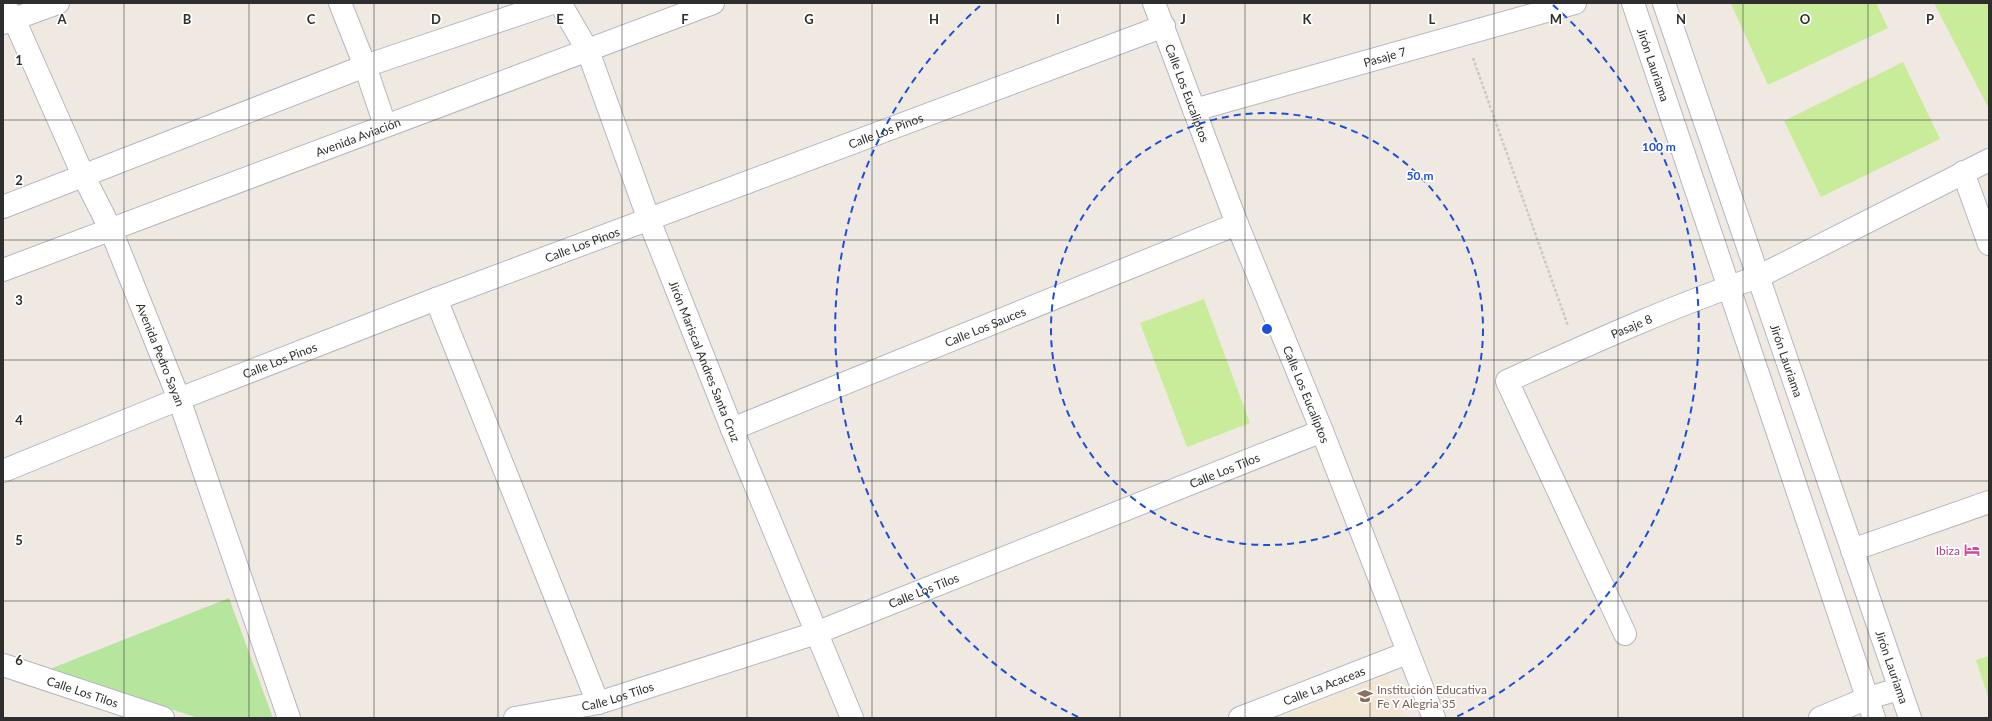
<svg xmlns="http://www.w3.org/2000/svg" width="1992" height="721" font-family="Lato,sans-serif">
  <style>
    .education { fill: #f0e6d1 }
    .green { fill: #b6e59e }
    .pitch { fill: #c9ec9a }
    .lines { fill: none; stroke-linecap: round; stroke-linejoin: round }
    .street-casing { stroke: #b4b7c1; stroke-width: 24 }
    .secondary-casing { stroke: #b4b7c1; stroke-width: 24 }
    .path { stroke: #c9c9c9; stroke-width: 2.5; stroke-dasharray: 3 2; stroke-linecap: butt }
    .street { stroke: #fff; stroke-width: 22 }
    .secondary { stroke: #fff; stroke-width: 22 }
    .grid { fill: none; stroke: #2e2e2e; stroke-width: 1; stroke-opacity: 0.55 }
    .ring { fill: none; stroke: #1d4ed8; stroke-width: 2; stroke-dasharray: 7 5 }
    .labels { text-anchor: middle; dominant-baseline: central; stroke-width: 3.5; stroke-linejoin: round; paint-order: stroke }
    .street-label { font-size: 12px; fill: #2e2e2e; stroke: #fff }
    .hotel-label { font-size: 12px; fill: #b23c85; stroke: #fff; text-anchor: end }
    .education-label { font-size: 12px; fill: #785e54; stroke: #fff; text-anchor: start }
    .grid-label { font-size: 13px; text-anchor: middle; font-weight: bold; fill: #2e2e2e; stroke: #fff; stroke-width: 3.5; stroke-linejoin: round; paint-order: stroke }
    .centre { fill: #1d4ed8; stroke: #fff; stroke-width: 2 }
    .ring-label { font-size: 12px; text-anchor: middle; font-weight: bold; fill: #1d4ed8; stroke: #fff; stroke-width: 3.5; stroke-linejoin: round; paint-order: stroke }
  </style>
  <rect width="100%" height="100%" fill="#efe9e1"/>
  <path class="education" d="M1388,675L1405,718H1280Z"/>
  <path class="green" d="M229,598L273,718H198L50,669Z"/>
  <path class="pitch" d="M1734,3H1876L1888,28L1768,85L1731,4Z
    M1934,3H1989V109Z
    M1903,62L1940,139L1821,197L1784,121Z
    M1204,299L1250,423L1187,447L1140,323Z
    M1989,656V699L1976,660Z"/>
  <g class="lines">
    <defs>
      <g id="street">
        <path d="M340,3L365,66L385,125"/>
        <path id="s1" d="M560,3L588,51L649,220L732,429L852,718"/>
        <path id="s2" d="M1154,3L1237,224L1322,431L1434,718"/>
        <path id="s3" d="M3,4L14,19L83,175L111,230L179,399L289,718"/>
        <path d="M3,23L58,3"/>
        <path id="s4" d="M1194,110L1575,3"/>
        <path d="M1963,172L1989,244"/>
        <path d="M436,299L598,703"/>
        <path id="s5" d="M732,429L1237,224"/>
        <path id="s6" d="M3,471L179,399L436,299L1164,26"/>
        <path d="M1852,550L1989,502"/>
        <path id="s7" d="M1625,634L1507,381C1589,344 1672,306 1758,277L1989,160"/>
        <path id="s8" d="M3,665L163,718"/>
        <path id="s9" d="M515,718L598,703L816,633L1322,431"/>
        <path id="s10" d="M1240,718L1407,653"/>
        <path d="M1820,718L1868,698L1899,689"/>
      </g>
      <g id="secondary">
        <path id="s11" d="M1633,3L1874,718"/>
        <path id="s12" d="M1664,3L1910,718"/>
        <path d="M3,207L365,66L552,3"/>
        <path id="s13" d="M3,270L713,3"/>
      </g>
    </defs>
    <use href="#street" class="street-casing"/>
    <use href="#secondary" class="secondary-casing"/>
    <path class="path" d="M1473,58L1568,326"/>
    <use href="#street" class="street"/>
    <use href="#secondary" class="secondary"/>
  </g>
  <path class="grid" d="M124,3V718M249,3V718M374,3V718M498,3V718M622,3V718M747,3V718M872,3V718M996,3V718M1120,3V718M1245,3V718M1370,3V718M1494,3V718M1618,3V718M1743,3V718M1868,3V718M3,120H1989M3,240H1989M3,360H1989M3,481H1989M3,601H1989"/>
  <g class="ring">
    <circle cx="1267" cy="329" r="216"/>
    <path d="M1078 717A432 432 0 0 1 981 5M1553 5A432 432 0 0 1 1456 717"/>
  </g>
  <defs>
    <symbol id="hotel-bare" viewBox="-9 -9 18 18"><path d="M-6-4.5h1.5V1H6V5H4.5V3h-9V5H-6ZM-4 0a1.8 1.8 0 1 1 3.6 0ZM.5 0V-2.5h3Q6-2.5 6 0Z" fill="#d1479c" stroke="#fff" stroke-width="2.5" paint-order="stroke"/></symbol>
    <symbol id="school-bare" viewBox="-9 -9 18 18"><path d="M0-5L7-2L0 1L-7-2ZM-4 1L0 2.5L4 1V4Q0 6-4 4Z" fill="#8d6e63" stroke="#fff" stroke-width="2.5" paint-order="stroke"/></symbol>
  </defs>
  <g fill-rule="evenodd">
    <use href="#hotel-bare" x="1961" y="539" width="22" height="22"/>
    <use href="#school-bare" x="1354" y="685" width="22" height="22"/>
  </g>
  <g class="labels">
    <g class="street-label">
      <text stroke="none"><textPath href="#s4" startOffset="198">Pasaje 7</textPath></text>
      <text stroke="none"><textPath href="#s11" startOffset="65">Jirón Lauriama</textPath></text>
      <text stroke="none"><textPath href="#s2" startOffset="96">Calle Los Eucaliptos</textPath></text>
      <text stroke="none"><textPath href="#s6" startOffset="946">Calle Los Pinos</textPath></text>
      <text stroke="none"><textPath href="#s13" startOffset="379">Avenida Aviación</textPath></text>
      <text stroke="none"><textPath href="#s6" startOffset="622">Calle Los Pinos</textPath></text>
      <text stroke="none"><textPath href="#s5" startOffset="273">Calle Los Sauces</textPath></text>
      <text stroke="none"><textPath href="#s7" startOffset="415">Pasaje 8</textPath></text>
      <text stroke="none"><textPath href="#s3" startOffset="385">Avenida Pedro Sayan</textPath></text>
      <text stroke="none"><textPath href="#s6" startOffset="298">Calle Los Pinos</textPath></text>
      <text stroke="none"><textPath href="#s1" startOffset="387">Jirón Mariscal Andres Santa Cruz</textPath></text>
      <text stroke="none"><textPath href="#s12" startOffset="378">Jirón Lauriama</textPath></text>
      <text stroke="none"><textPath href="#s2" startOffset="420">Calle Los Eucaliptos</textPath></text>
      <text stroke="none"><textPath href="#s9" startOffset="753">Calle Los Tilos</textPath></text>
      <text stroke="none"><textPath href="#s9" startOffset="429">Calle Los Tilos</textPath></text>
      <text stroke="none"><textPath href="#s12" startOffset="702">Jirón Lauriama</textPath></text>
      <text stroke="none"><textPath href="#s10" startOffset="90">Calle La Acaceas</textPath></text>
      <text stroke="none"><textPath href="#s8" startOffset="84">Calle Los Tilos</textPath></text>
      <text stroke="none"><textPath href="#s9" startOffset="105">Calle Los Tilos</textPath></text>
    </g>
    <g class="hotel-label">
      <text x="1960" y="550">Ibiza</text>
    </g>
    <g class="education-label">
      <text x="1377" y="689">Institución Educativa<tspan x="1377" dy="14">Fe Y Alegria 35</tspan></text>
    </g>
  </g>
  <g class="grid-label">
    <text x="62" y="24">A</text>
    <text x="187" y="24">B</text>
    <text x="311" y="24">C</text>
    <text x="436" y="24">D</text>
    <text x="560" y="24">E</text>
    <text x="685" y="24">F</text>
    <text x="809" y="24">G</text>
    <text x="934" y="24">H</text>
    <text x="1058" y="24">I</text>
    <text x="1183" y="24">J</text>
    <text x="1307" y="24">K</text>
    <text x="1432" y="24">L</text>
    <text x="1556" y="24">M</text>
    <text x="1681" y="24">N</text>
    <text x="1805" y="24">O</text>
    <text x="1930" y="24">P</text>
    <text x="19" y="65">1</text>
    <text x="19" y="185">2</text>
    <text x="19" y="305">3</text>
    <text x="19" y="425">4</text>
    <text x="19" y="545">5</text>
    <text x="19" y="665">6</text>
  </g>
  <circle cx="1267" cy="329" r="6" class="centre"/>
  <g class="ring-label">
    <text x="1659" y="151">100 m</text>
    <text x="1420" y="180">50 m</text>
  </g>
  <rect width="1992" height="721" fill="none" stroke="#2e2e2e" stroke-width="8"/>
</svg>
